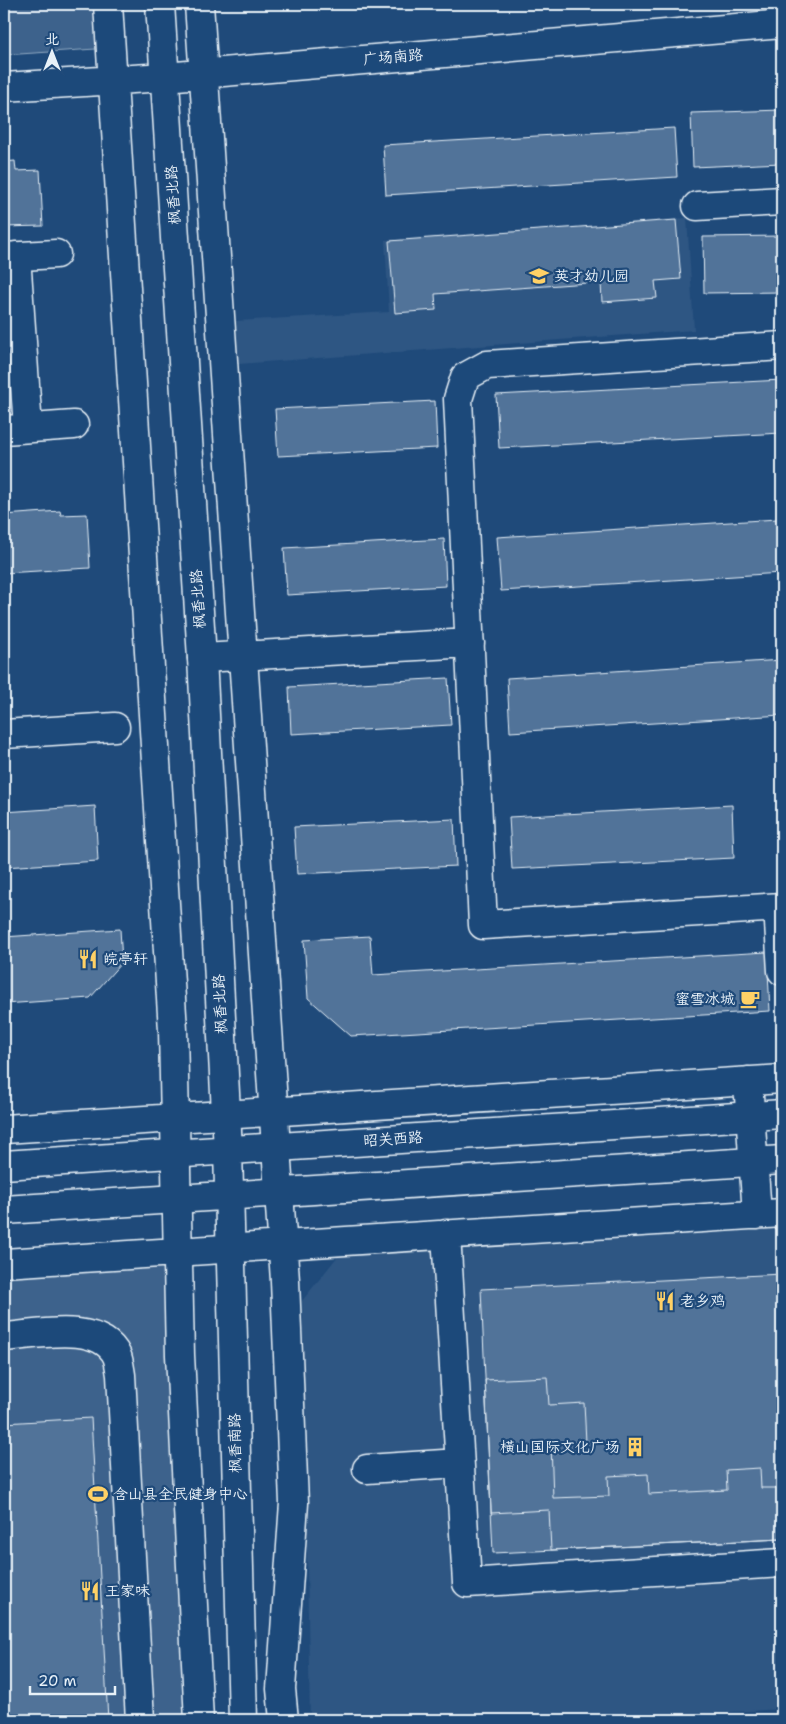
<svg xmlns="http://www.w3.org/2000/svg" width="786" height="1724" font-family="'Shantell Sans','LXGW WenKai TC',sans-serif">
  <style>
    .built { fill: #2e5683 }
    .green { fill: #3c628c; stroke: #92aac2 }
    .building { fill: #517399; stroke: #e8f1f8 }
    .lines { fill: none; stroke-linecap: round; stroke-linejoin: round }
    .minor-casing { stroke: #e8f1f8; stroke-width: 31 }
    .major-casing { stroke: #e8f1f8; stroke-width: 31 }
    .minor { stroke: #1f4a7a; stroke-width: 28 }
    .major { stroke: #1f4a7a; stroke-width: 28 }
    .labels { text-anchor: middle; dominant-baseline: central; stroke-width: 4.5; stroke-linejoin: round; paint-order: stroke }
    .street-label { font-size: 15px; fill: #e8f1f8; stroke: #1f4a7a }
    .poi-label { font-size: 15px; fill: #e8f1f8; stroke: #1f4a7a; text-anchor: start }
  </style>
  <rect width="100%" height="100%" fill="#1f4a7a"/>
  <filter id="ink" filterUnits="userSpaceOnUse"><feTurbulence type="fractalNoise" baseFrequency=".02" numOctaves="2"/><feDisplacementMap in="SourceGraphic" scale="10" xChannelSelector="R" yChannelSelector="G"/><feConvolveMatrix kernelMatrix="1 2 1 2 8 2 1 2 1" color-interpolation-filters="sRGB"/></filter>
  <g filter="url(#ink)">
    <path class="built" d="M687,218L694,330L238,364L236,321L389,312L385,240Z
      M782,1226V1709L602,1720H310L302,1301L342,1251Z"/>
    <path class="green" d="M4,4H108L111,48L4,55Z
      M191,1256L195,1720H4V1269Z"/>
    <path class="building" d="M782,110V163L693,167L691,113Z
      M674,128L677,177L386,195L383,145Z
      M15,161L16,171L40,170L43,226L4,227V162Z
      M676,220L681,279L655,281L657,298L602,302L601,282L435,294L436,310L395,313L389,241Z
      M782,236V292L704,293L703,237Z
      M782,380V433L499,448L496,395Z
      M435,401L437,448L278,456L275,409Z
      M60,511L61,515L87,514L90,568L4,573V515Z
      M777,519L781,573L501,591L497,537Z
      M444,539L446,586L287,595L284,548Z
      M782,660V715L510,732L507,678Z
      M448,678L451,725L291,734L289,687Z
      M732,805L734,858L512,869L509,817Z
      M95,806L98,861L4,867V812Z
      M454,819L456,866L297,874L294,827Z
      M120,929L122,962L90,998L4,1004V937Z
      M370,936L373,975L767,952L770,1011L351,1036L308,998L304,940Z
      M782,1274V1539L493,1553L481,1289Z
      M547,1377L549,1405L584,1403L586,1442L551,1444L553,1498L609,1496L608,1476L648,1474L649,1494L727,1490L726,1470L760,1468L761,1488H782V1539L551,1550L549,1510L491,1513L485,1380Z
      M91,1418L108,1720H4V1423Z"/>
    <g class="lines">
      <defs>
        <path id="minor" d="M108,4L173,1030L180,1355L199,1720
          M199,4L285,1281L294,1503L281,1689L284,1720
          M4,87L165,77L782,24
          M697,206L782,201
          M16,256L28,428
          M4,257L56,254
          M782,346L487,365L465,377L458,399L483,925L782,907
          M4,430L74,425
          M202,658L470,643
          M4,734L115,727
          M778,907L782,971
          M748,1081L757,1215
          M4,1129L782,1079
          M446,1234L467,1583L782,1563
          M4,1263L782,1213
          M4,1337C36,1335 100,1320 117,1356C119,1361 120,1369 121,1375L140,1720
          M367,1469L459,1463"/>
        <path id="major" d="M160,4L202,658L228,1150L243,1720
          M4,1165L782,1114
          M4,1210L782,1160"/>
      </defs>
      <use href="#minor" class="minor-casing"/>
      <use href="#major" class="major-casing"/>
      <use href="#minor" class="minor"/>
      <use href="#major" class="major"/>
    </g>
  </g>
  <defs>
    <symbol id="school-bare" viewBox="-9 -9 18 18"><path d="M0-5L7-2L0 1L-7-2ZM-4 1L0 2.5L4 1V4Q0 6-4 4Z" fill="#ffd166" stroke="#1f4a7a" stroke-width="2.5" paint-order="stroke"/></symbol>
    <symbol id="restaurant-bare" viewBox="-9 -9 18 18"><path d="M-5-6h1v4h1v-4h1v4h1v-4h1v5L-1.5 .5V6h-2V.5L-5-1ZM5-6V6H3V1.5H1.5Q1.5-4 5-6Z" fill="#ffd166" stroke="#1f4a7a" stroke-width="2.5" paint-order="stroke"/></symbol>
    <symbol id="cafe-bare" viewBox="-9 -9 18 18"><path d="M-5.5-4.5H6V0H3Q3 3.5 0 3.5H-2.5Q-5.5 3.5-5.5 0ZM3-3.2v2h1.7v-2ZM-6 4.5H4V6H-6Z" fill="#ffd166" stroke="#1f4a7a" stroke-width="2.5" paint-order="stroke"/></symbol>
    <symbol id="building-bare" viewBox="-9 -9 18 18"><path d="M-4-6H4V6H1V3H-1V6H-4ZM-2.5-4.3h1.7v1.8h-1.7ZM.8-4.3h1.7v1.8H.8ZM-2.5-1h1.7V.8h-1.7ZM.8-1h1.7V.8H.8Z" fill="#ffd166" stroke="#1f4a7a" stroke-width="2.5" paint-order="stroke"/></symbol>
    <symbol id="stadium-bare" viewBox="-9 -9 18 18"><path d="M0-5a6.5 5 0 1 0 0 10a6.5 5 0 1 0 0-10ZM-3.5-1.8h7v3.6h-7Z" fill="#ffd166" stroke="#1f4a7a" stroke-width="2.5" paint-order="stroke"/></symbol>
  </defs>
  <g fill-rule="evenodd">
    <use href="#school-bare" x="525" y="262" width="28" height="28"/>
    <use href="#restaurant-bare" x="74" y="945" width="28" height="28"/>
    <use href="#cafe-bare" x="736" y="985" width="28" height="28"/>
    <use href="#restaurant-bare" x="651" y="1287" width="28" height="28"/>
    <use href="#building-bare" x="621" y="1433" width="28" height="28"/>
    <use href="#stadium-bare" x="84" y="1480" width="28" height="28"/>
    <use href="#restaurant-bare" x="76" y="1577" width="28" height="28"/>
  </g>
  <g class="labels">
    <g class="street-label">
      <text transform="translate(393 57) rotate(-5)">广场南路</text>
      <text transform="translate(173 195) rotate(-94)">枫香北路</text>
      <text transform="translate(198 599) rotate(-94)">枫香北路</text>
      <text transform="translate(220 1004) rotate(-93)">枫香北路</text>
      <text transform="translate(393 1139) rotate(-4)">昭关西路</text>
      <text transform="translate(235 1443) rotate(-91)">枫香南路</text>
    </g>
    <g class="poi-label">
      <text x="554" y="276">英才幼儿园</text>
      <text x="103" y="959">皖亭轩</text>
      <text x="735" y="999" text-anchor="end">蜜雪冰城</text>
      <text x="680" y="1301">老乡鸡</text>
      <text x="620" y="1447" text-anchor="end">横山国际文化广场</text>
      <text x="113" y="1494">含山县全民健身中心</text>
      <text x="105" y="1591">王家味</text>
    </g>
  </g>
  <rect width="786" height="1724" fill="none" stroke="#1f4a7a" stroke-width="20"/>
  <rect x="10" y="10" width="766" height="1704" fill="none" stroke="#e8f1f8" stroke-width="2" filter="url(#ink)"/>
  <g transform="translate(52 52)" stroke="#1f4a7a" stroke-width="4" paint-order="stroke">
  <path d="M0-4L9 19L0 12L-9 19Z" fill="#e8f1f8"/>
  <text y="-8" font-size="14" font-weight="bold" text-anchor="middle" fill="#e8f1f8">北</text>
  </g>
  <path d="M30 1686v8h85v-8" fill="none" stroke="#e8f1f8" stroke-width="2.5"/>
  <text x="38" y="1686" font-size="15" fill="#e8f1f8" stroke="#1f4a7a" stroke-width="4" paint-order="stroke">20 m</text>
</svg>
